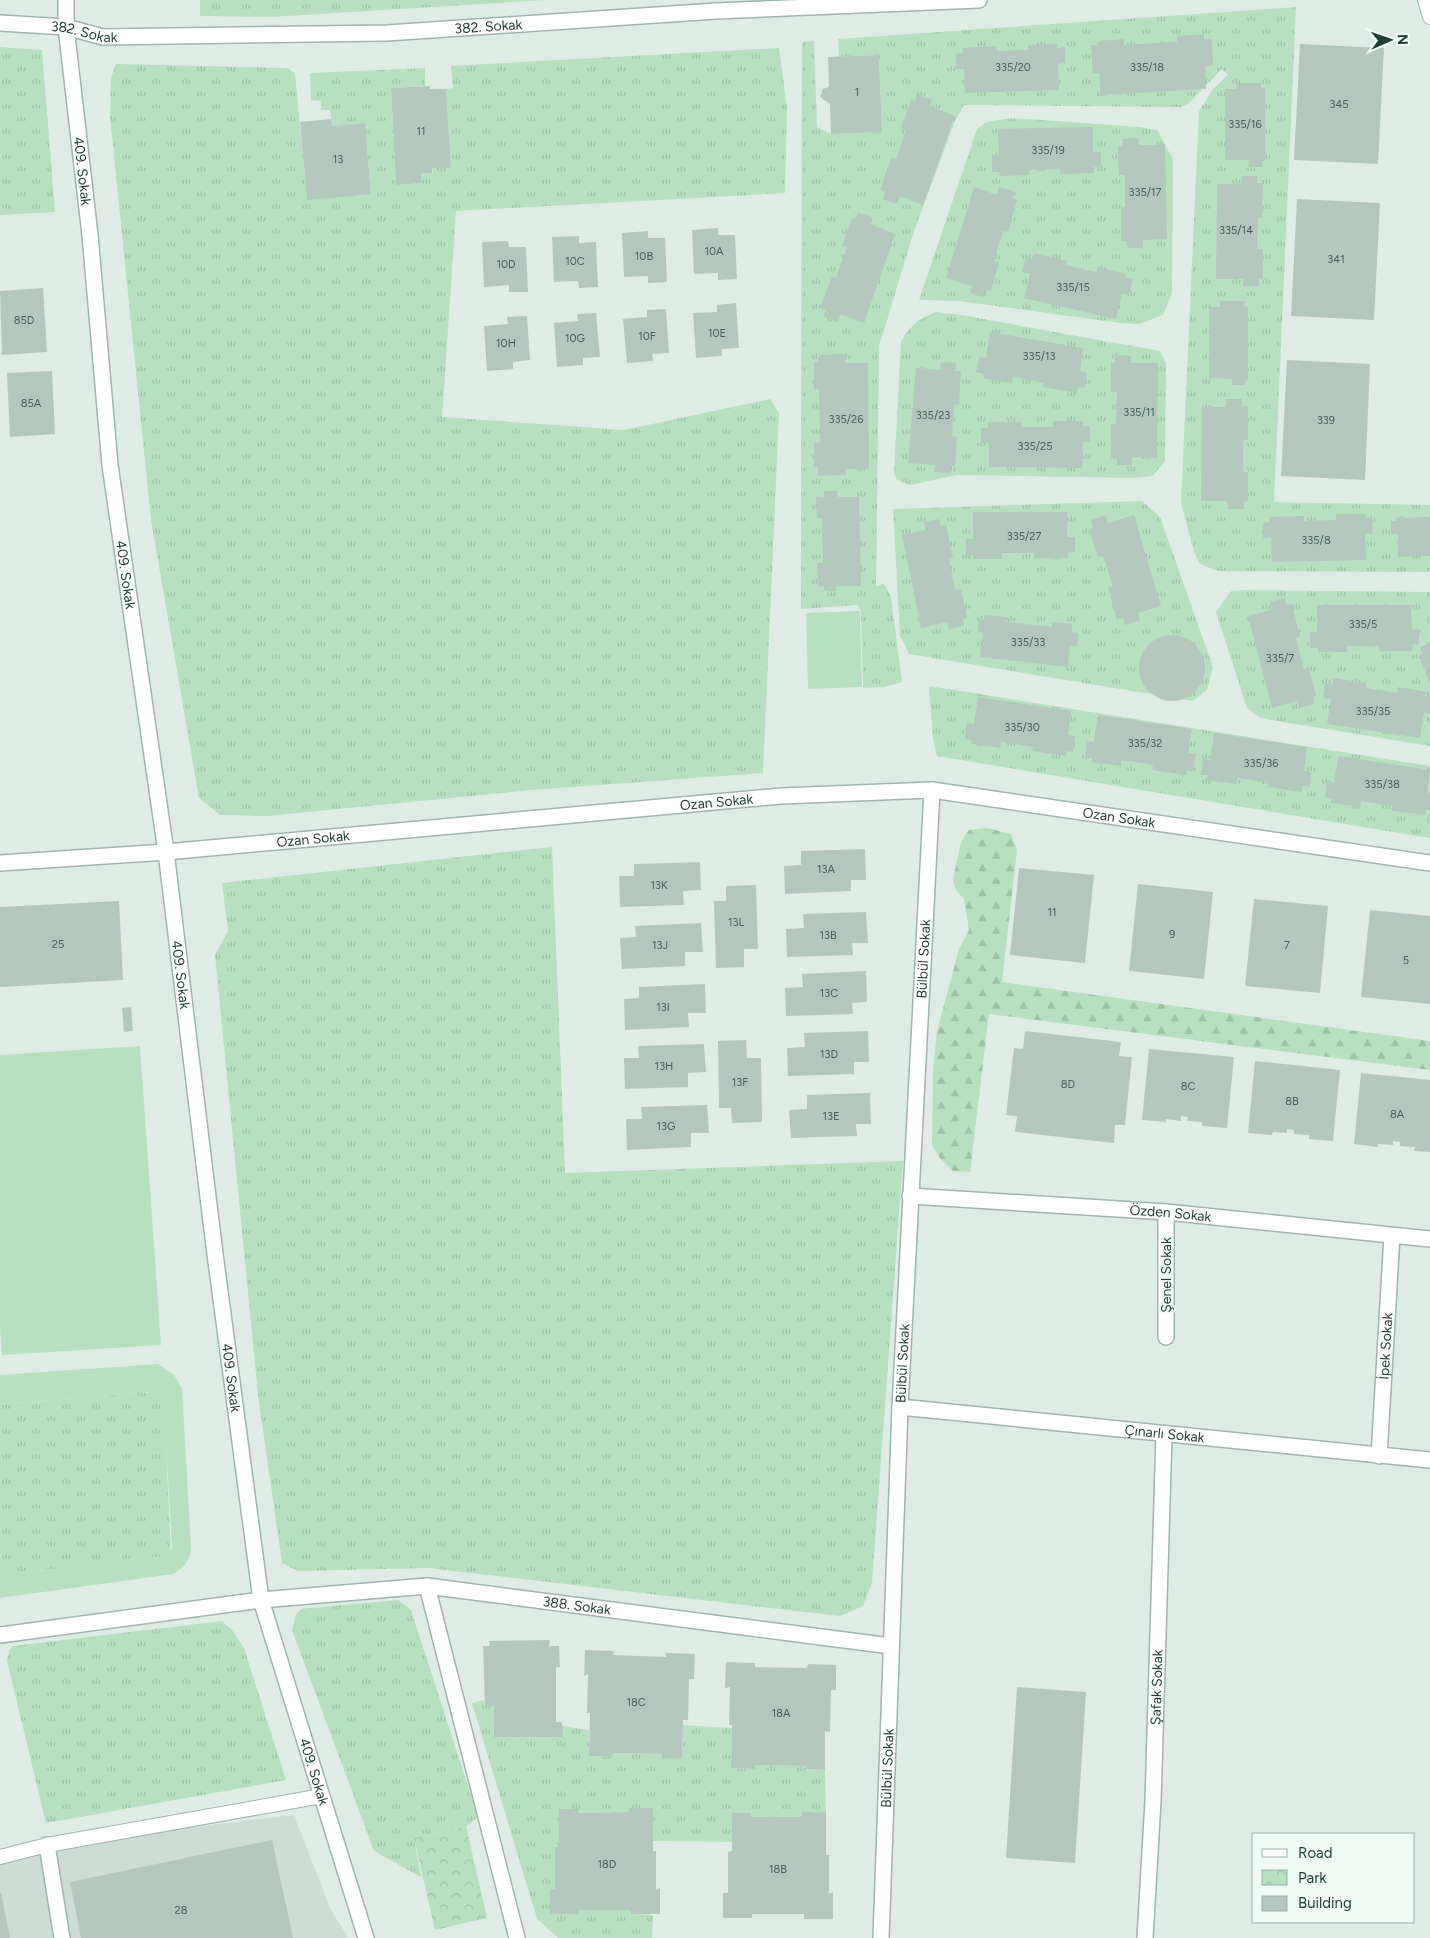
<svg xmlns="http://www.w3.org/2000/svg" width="1430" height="1938" font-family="Figtree,sans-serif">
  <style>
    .built { fill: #cddcd5 }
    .grass { fill: url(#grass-tufts) }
    .forest { fill: url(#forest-firs) }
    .park { fill: url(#park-crowns) }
    .pitch { fill: #b6e0c0 }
    .building { fill: #b4c7bf }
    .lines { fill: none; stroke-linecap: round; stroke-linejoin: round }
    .service-casing { stroke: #a1b4ad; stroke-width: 16 }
    .minor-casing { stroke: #a1b4ad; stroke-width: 18 }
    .service { stroke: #fff; stroke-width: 14 }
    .minor { stroke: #fff; stroke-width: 15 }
    .labels { text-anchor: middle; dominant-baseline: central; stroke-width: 4.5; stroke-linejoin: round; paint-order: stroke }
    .number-label { font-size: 11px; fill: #446058 }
    .street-label { font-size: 14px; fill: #1e3e35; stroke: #f0f9f4 }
  </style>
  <defs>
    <pattern id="grass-tufts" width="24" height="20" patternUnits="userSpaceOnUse" patternTransform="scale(1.25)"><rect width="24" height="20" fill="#b6e0c0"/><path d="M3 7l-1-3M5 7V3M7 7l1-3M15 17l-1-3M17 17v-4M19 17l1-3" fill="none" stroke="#9cc1a6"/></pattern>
    <pattern id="forest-firs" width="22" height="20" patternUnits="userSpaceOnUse" patternTransform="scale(1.25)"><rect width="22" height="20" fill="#b6e0c0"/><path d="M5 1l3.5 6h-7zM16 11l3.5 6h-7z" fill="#9cc1a6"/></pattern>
    <pattern id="park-crowns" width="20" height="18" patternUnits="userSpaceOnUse" patternTransform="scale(1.25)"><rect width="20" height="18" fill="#b6e0c0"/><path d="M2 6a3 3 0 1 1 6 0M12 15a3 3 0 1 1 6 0" fill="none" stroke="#9cc1a6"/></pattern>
  </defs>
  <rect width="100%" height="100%" fill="#dfece6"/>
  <path class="built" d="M294,1815L330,1908L348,1938H0V1857L47,1845Z"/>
  <path class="grass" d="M200,0H545L271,17L200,16Z
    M1296,7L1274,502L1430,505V572L1218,571L1200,564L1194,552L1181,503L1199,111L1213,89L1228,75L1222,69L1188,104L1181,107L964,105L955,121L914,231L879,346L876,586L884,584L891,597L902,682L884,687L863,688L861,611L857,605L801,609L802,42L814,41L817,127L831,134L882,132L879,55L839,57L838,39Z
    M0,47L42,50L55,212L0,215Z
    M779,48L787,109L785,193L456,211L442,417L624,430L770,399L779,413L763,773L532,790L267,816L220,815L199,798L151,520L110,117L111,78L116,64L286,68L295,73L307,199L371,193L365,123L332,126L330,110H321V101L311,100L310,73L425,68V86L391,88L396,185L422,183L421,173H433L432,168L451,167L446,89L453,88L451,66Z
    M1012,118L1140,127L1157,130L1173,159L1172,293L1163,315L1139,324L1120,323L959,301L919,300L977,129L986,122Z
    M936,312L961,315L1160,351L1166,364L1165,461L1153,476L1132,478L956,475L910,485L897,480L894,473L901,342C910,325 919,319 936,312Z
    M1142,501L1160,517L1213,667L1207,690L1193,701L909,654L900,635L893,509Z
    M1244,590L1430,592V746L1271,720L1259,717L1247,708L1216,612L1231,591Z
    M929,686L1430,766V838L937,756L933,739Z
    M552,847L565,1173L903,1161L872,1582L863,1606L840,1616L428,1568L298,1571L282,1563L258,1395L215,955L228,931L222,883Z
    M151,1392L163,1395L164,1404L171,1553L167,1556L0,1575V1404Z
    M398,1600L411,1610L478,1817L466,1826L414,1838L421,1877L374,1851L292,1630L296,1615L301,1609Z
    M222,1621L233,1631L244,1648L286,1780L46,1823L7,1661L9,1651L13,1646Z
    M484,1700L485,1706H494V1737H562V1726L589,1730V1756L612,1757L613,1753L663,1754V1758L682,1759L683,1725L732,1728L731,1768L754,1769L755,1765L806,1766V1769L825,1770L826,1812H802V1817H751V1813L732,1842L653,1841L629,1808V1812L578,1813V1809H560L559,1847L555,1889H550V1914H579V1910H631L632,1914L653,1915L652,1938H558L537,1919L472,1703Z"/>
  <path class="forest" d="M987,828L1011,834L1017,850L1002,982L1430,1041V1070L989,1014L970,1172L953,1171L939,1157L932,1145L933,1071L937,1031L959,949L969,930L964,899L956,890L953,880L961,842L969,830Z"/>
  <path class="park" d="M466,1826L487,1918L435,1930L414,1838Z"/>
  <path class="pitch" d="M860,611L862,687L808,689L806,613Z
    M140,1046L161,1345L2,1355L0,1327V1055Z
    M158,1364L174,1375L182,1388L191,1549C190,1561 184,1568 173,1574L0,1598V1575L167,1556L171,1553L172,1546L163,1395L151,1392L0,1404V1375Z"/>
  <path class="building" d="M1204,34V39H1212L1213,65L1205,66L1206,89L1101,95L1099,73H1093L1091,45H1099V41L1124,39V45L1177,42V36Z
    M1057,44V48L1065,47V63L1058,64L1059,90L965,93L964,69H956V54L963,53V48L996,46L997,51L1028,50V45Z
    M1300,44L1384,48L1378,164L1294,160Z
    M879,55L882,132L831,134L830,104L820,97L823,89L829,87L828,57Z
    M1236,83H1261V88H1265V161H1262V167H1248L1249,160H1225V89H1237Z
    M430,86V89H446L451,168H432V173H421L422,183L396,185L391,88Z
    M917,94L932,100L930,106L955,116L923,205L900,196L897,204L883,199L885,192L880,190L891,158L896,159L906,130L901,128L911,100L915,101Z
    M331,119L332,126L365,123L371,194L307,200L300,122Z
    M1093,127V152H1101V167H1094V173L1060,174V169L1029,170V175L1000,176L999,172H992V156H999L998,129Z
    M1138,138L1139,145H1165L1167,239L1143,240V248H1128L1127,241H1121V207H1125V175H1119L1118,146H1123L1122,139Z
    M1242,176H1257V183H1263L1262,218L1258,217L1257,249H1263V279H1259V286H1243V279H1216L1217,184H1241Z
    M974,187L997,195L999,187L1014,191L1012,198L1017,200L1008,232L1003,231L994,261L999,263L991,291L987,290L985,297L970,293L972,286L946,278Z
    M1297,199L1380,203L1374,320L1291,316Z
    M858,212L873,218L871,224L895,234L864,323L841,314L838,322L823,316L826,310L820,308L832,276L836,278L847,247L842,246L852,218L855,219Z
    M718,228V235H735L737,279L718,280V273L694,274L692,230Z
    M648,231V238H665L667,282L648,283V276L624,277L622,233Z
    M579,236V243L596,242L598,287L579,288L578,281L554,282L552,237Z
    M508,241L509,247H526L528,292H509V285L484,287L482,242Z
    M1034,253L1067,261L1065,265L1096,272L1098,267L1126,274L1125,278L1133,279L1129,295L1122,293L1116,319L1024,298L1030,274L1022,272L1026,257L1032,259Z
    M43,288L47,352L2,355L0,291Z
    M1220,301H1245L1244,306L1248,307V379L1245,380V385H1232V379L1209,378V307H1220Z
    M736,303L739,348L722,349V356L696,358L693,313L717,312V305Z
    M666,309L669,353L652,354L653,361L627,363L623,319L647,317V310Z
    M596,313L600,357L583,358V365L557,367L554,323L578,321L577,314Z
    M527,316L530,360L513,362V369L487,371L484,326L508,324L507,317Z
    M990,332L1083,348L1080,371L1087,373L1085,388L1078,387L1077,393L1043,387L1044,383L1013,377L1012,383L983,378L984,374L976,372L979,357L986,358Z
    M845,354V363H868L869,469H846V475L818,476V467H814V443L820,442L819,389H814V362H818L819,355Z
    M1115,355L1131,356V363H1158L1157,458L1132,457V465H1117V458H1111V424H1116L1117,392H1111V363H1115Z
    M1287,360L1370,364L1365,480L1281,476Z
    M941,362L956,363L955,371H961L959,405L954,404L952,436L957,437L955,466H951L950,473L934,472L935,465L908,463L916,368L940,370Z
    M52,371L55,434L10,437L7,373Z
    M1226,399H1242V406H1248V440H1243V472H1248V501L1244,502V509H1228L1227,501H1201L1202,407H1226Z
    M1053,421H1083V426H1090V442H1083L1082,468L989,467V443H981V428H988V422H1022V427H1053Z
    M824,491H837L838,497H859L861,586H836V591H824V586L818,587L817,563H823L822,518H817L816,497L824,498Z
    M973,512H1067V537H1075V552L1068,553V558H1034V553H1002V559H973V555H966V539H973Z
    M1336,514H1365V518L1372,517L1373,534H1365L1366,560L1272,562L1271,538H1263V523L1270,522V517L1304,516V521L1336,520Z
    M1134,515L1161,606L1138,613L1140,621L1125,625L1123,618L1117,620L1108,587L1113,586L1103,556L1098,557L1089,529L1093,528L1091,520L1106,516L1108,523Z
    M1430,517V556L1398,557V534H1391V521H1397L1396,518Z
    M939,519L941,526L946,525L953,558L949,559L955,590L961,589L967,618L963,619L964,626L949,629L947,622L921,628L902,535L926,530L924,522Z
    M1285,598L1286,605L1292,604L1300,637L1296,638L1304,669L1309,667L1316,696L1313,697L1314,704L1299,708L1297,701L1272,708L1248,616L1271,610L1270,602Z
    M1317,605H1411L1412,629H1419V645L1413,644L1412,651H1379V646H1347V652H1318V648H1310V632H1317Z
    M984,615L1007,617V622L1052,627V622L1072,624V632L1078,633L1077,646L1070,645L1068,667L980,657L983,633L978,632L979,620H984Z
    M1139 668a33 33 0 1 1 66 0a33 33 0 1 1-66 0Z
    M1430,643V684L1419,656L1422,654L1420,647Z
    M1333,678L1366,683V688L1397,693L1398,687L1427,692L1426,696H1430V713L1424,712L1420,738L1327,724L1331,699L1323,698L1325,683L1332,684Z
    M978,697L1071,711L1068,735L1075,736L1073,752L1066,751V756L1032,751L1033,747L1001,742L1000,748L971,744L972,740L965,739L967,723L974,724Z
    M1098,715L1192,729L1188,753L1196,754L1193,770L1187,769L1186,775L1152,770L1153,765L1121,760V766L1092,762V758L1085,757L1087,741L1094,742Z
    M1214,733L1307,747L1304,771L1311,772L1310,787L1303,786L1302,792L1268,787L1269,783L1238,778L1237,784L1207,780L1208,775H1201L1203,759L1210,760Z
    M1338,756L1430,770L1427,794L1430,795V810H1426L1425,815L1392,811V806L1361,801L1360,807L1331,803L1332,799L1325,797L1327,782L1334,783Z
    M865,849L866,880H851V891L785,894L784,866L801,865V851Z
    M700,862L701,890L683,891L684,905L620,907L619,876H634V864Z
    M1019,868L1094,875L1085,963L1010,955Z
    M1138,884L1213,892L1204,979L1129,971Z
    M756,885L758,949H744V967L716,968L714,901H726V886Z
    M1254,899L1328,906L1320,993L1245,986Z
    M119,901L123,980L0,987V907Z
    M1370,910L1430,916V1004L1361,997Z
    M866,912L868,943H852L853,955L787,957L786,929L804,928L803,914Z
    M701,923L703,952H685V966L622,969L620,938L636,937L635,926Z
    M866,971L867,1002L852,1003L853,1014L786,1016L785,988L803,987L802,974Z
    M705,984L706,1013H688L689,1027L625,1030L624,999L639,998V987Z
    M131,1007L133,1031L124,1032L122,1008Z
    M868,1031L869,1062H854V1074L788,1076L787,1048L805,1047L804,1033Z
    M1025,1031L1121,1042L1119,1056L1132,1057L1125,1125H1115L1114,1143L1015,1132L1017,1116L1006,1115L1014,1048L1023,1049Z
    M746,1040L747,1058H761L762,1122L732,1123L731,1108H719L718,1041Z
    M704,1044L706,1072L688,1073V1087L625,1089L624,1058H639L638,1046Z
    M1149,1049L1234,1057L1227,1128L1202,1126V1122L1187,1121L1188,1117L1181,1116V1121L1166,1119V1122L1142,1120Z
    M1255,1061L1340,1070L1333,1141L1309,1139V1135L1294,1134V1130L1287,1129V1133L1273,1132L1272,1135L1248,1133Z
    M1361,1073L1430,1080V1152L1414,1151L1415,1147L1400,1146V1142L1393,1141V1145L1378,1144V1147L1354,1144Z
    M870,1093L871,1124H856L857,1136L791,1138L789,1110L807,1109V1095Z
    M707,1105L709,1133H691V1147L627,1150L626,1119H642L641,1107Z
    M550,1640L549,1646H559L560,1667H556V1722H562L563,1737H494V1706H485L483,1646H490L489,1641Z
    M585,1650L614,1651L613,1655L666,1657V1653L695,1654L694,1679H689L688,1720H683L682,1759L663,1758V1754L613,1753L612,1757L589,1756L590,1713H587L588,1674L584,1676Z
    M726,1662L755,1663V1667L807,1668L808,1664L836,1665V1690H831L830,1732L825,1731V1770L806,1769V1766L755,1765V1769L731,1768L732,1725H729L730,1687L725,1688Z
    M1017,1687L1086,1692L1075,1863L1006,1858Z
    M629,1808H653V1851H656V1890L660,1888V1914H631V1910H579V1914H550V1889H555V1847H559V1809H578V1813L629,1812Z
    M802,1812H826V1855H829V1894L833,1892V1919H804V1914H752V1918H723V1893H728V1852L732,1851V1813H751V1817H802Z
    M272,1840L293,1938H81L70,1882Z
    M0,1893H1L10,1938H0Z"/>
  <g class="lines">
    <defs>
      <path id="service" d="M1425,0L1430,17
        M0,1857L47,1845L322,1796"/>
      <g id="minor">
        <path id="s1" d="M66,0V27L90,235L110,465L166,852L215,1254L261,1600L366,1938"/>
        <path id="s2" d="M0,23L66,27L103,37L387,33L716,11L979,0"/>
        <path id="s3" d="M0,863L166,852L781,796L932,790L1430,863"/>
        <path id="s4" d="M910,1196L1166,1212L1430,1239"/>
        <path d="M1166,1337V1212"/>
        <path id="s5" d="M900,1407L1430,1460"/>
        <path id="s6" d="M1379,1456L1392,1236"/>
        <path d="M427,1586L517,1938"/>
        <path id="s7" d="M0,1635L261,1600L427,1586L891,1646"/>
        <path d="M47,1845L62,1938"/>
        <path id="s8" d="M881,1938L900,1407L932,790"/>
        <path id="s9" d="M1145,1938L1153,1801L1164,1435"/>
      </g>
    </defs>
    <use href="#service" class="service-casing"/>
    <use href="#minor" class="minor-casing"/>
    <use href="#service" class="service"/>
    <use href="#minor" class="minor"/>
  </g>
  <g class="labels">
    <g class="number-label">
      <text x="1013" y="67">335/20</text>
      <text x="1147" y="67">335/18</text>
      <text x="857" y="92">1</text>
      <text x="1339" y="104">345</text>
      <text x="1245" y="124">335/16</text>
      <text x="421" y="131">11</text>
      <text x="1048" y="150">335/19</text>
      <text x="338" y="159">13</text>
      <text x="1145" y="192">335/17</text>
      <text x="1236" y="230">335/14</text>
      <text x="714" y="251">10A</text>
      <text x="644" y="256">10B</text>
      <text x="1336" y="259">341</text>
      <text x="575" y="261">10C</text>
      <text x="506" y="264">10D</text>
      <text x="1073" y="287">335/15</text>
      <text x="24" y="320">85D</text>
      <text x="717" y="333">10E</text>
      <text x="647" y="336">10F</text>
      <text x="575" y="338">10G</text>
      <text x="506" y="343">10H</text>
      <text x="1039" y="356">335/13</text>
      <text x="31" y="403">85A</text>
      <text x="1139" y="412">335/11</text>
      <text x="933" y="415">335/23</text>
      <text x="846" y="419">335/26</text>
      <text x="1326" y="420">339</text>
      <text x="1035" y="446">335/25</text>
      <text x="1024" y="536">335/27</text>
      <text x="1316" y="540">335/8</text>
      <text x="1363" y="624">335/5</text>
      <text x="1028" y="642">335/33</text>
      <text x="1280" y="658">335/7</text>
      <text x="1373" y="711">335/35</text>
      <text x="1022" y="727">335/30</text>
      <text x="1145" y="743">335/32</text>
      <text x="1261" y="763">335/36</text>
      <text x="1382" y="784">335/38</text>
      <text x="826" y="869">13A</text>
      <text x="659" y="885">13K</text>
      <text x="1052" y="912">11</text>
      <text x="736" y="922">13L</text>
      <text x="1172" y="934">9</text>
      <text x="828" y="935">13B</text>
      <text x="58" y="944">25</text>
      <text x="660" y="945">13J</text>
      <text x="1287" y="945">7</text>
      <text x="1406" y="960">5</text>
      <text x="829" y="993">13C</text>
      <text x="663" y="1007">13I</text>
      <text x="829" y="1054">13D</text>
      <text x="664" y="1066">13H</text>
      <text x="740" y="1082">13F</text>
      <text x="1068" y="1084">8D</text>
      <text x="1188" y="1086">8C</text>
      <text x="1292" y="1101">8B</text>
      <text x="1397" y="1114">8A</text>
      <text x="831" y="1116">13E</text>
      <text x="666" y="1126">13G</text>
      <text x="636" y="1702">18C</text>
      <text x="781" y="1713">18A</text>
      <text x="607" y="1864">18D</text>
      <text x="778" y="1869">18B</text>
      <text x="181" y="1910">28</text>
    </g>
    <g class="street-label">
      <text stroke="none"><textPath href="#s2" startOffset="490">382. Sokak</textPath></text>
      <text stroke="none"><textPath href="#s2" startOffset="85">382. Sokak</textPath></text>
      <text stroke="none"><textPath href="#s1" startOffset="172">409. Sokak</textPath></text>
      <text stroke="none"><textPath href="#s1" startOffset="578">409. Sokak</textPath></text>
      <text stroke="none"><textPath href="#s3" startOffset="719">Ozan Sokak</textPath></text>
      <text stroke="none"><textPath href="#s3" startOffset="1124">Ozan Sokak</textPath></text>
      <text stroke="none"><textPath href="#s3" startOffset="314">Ozan Sokak</textPath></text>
      <text stroke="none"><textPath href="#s8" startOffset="980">Bülbül Sokak</textPath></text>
      <text stroke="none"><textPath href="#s1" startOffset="982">409. Sokak</textPath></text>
      <text stroke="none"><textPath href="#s4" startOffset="261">Özden Sokak</textPath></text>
      <text transform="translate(1166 1275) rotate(-90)">Şenel Sokak</text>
      <text stroke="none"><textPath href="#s6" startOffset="110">İpek Sokak</textPath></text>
      <text stroke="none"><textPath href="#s8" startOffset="575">Bülbül Sokak</textPath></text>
      <text stroke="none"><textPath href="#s1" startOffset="1388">409. Sokak</textPath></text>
      <text stroke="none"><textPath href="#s5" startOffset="266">Çınarlı Sokak</textPath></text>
      <text stroke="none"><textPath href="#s7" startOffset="581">388. Sokak</textPath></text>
      <text stroke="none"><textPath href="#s9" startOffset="251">Şafak Sokak</textPath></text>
      <text stroke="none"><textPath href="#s8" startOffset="170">Bülbül Sokak</textPath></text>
      <text stroke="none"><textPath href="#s1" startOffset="1792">409. Sokak</textPath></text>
    </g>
  </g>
  <rect x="1252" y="1833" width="162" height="90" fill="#f0f9f4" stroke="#9caea8"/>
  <rect x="1262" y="1849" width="25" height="8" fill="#ffffff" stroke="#9caea8"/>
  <text x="1298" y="1858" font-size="15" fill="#1e3e35">Road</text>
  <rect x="1262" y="1870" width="25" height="15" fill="url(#park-crowns)" stroke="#9caea8"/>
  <text x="1298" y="1883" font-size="15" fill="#1e3e35">Park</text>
  <rect x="1262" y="1896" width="25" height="15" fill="#b4c7bf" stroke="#9caea8"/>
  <text x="1298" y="1908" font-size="15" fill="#1e3e35">Building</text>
  <g transform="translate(1390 40) rotate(88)" stroke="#f0f9f4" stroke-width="4" paint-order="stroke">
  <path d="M0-4L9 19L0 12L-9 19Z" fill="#1e3e35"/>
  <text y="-8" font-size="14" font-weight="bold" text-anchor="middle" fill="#1e3e35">N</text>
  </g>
</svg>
